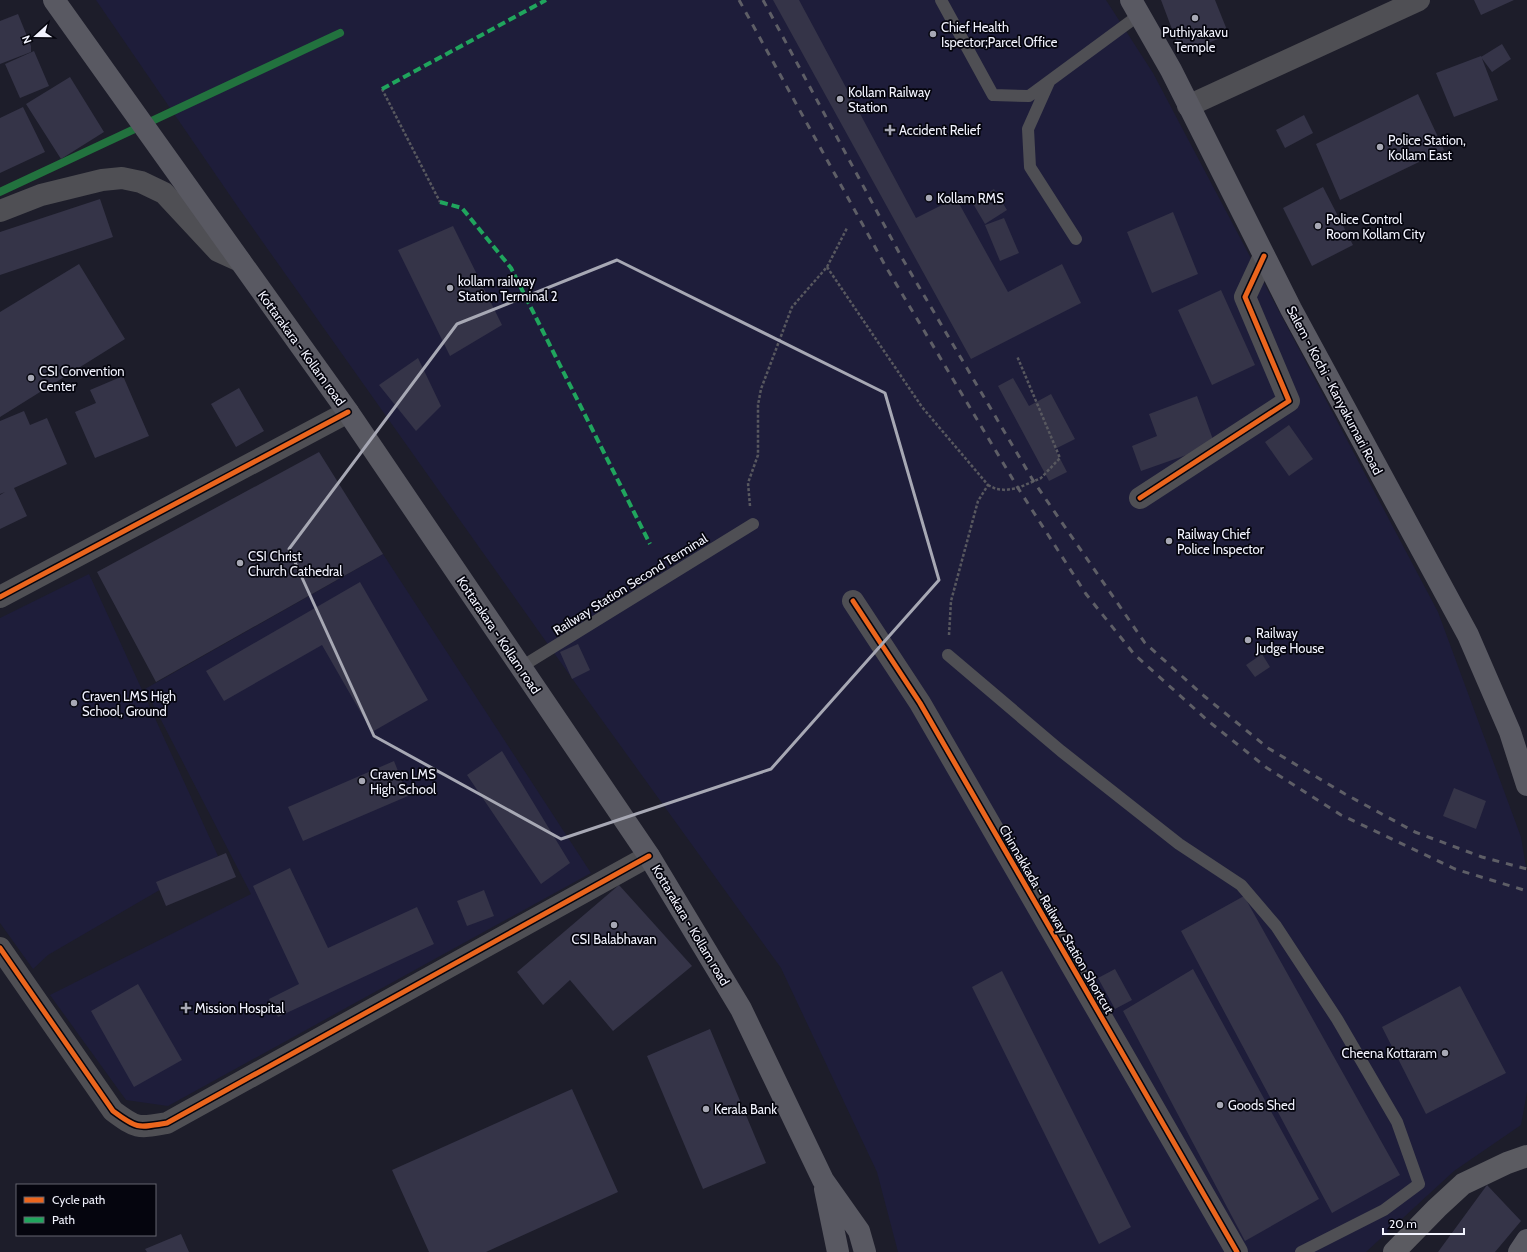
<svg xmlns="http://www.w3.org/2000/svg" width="1527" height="1252" font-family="Cabin,sans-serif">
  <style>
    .built { fill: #1e1d3a }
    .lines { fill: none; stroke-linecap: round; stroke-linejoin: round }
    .stream { stroke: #22723e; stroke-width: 8 }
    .building { fill: #353448 }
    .path { stroke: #58585f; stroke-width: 2.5; stroke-dasharray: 3 2; stroke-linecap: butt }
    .service { stroke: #4f4f54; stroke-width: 12 }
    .minor { stroke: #4f4f54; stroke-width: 22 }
    .secondary { stroke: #5b5b61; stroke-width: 22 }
    .primary { stroke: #595962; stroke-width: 22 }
    .rail { stroke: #5e5e66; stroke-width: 3; stroke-dasharray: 7 7; stroke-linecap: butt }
    .quiet { stroke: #20a55d; stroke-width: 4; stroke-dasharray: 8 4; stroke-linecap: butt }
    .cycleway-casing { stroke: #05050e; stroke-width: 8 }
    .cycleway { stroke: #eb651d; stroke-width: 5 }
    .marked { fill: none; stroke: #a7a8b4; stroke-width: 3; stroke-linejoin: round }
    .poi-dot { fill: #a7a8b4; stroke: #05050e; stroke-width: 1.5 }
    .labels { text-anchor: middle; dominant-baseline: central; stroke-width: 3.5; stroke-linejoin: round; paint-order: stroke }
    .poi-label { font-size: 13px; fill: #f2f3fe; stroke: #05050e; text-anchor: start }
    .street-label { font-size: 13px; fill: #f2f3fe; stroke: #05050e }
  </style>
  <rect width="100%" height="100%" fill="#1d1d2a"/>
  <path class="built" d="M96,0H1106L1153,73L1438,612L1521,837L1527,873V1092L1521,1125L1454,1171L1366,1252H898L877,1172L781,968L581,691L240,210Z
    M383,554L591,873L168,1106L126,1100L50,995L251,894L145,689Z
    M89,574L218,856L48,955L33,969L0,923V618Z"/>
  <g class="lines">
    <path class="stream" d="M0,192L340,33"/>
  </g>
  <path class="building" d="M773,0H799L916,218L956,198L1008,292L1062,264L1081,303L971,359Z
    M1161,0H1215L1229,35L1181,53Z
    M1474,0H1514L1481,15Z
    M18,14L31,46V52L0,64V21Z
    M1502,44L1511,59L1492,72L1481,57Z
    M34,51L49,86L20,98L5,64Z
    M1481,56L1498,100L1454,117L1436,73Z
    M70,77L104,132L61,159L26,104Z
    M1418,94L1444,150L1340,200L1316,144Z
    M23,107L45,152L0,173V118Z
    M1304,115L1313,133L1285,148L1276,130Z
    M1323,187L1353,245L1312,266L1283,208Z
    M994,189L1007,210L985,224L972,202Z
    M100,199L113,237L0,275V232Z
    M1173,212L1198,274L1152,293L1127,232Z
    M1004,218L1019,253L1000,261L985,225Z
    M453,226L502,325L450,356L398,250Z
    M79,264L125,339L0,417V312Z
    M1221,290L1255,365L1212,385L1178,310Z
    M418,358L441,406L416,431L379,385Z
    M123,376L149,436L95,458L75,412L96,403L90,390Z
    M1013,378L1029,406L1051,394L1075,439L1055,449L1067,472L1049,481L998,386Z
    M239,388L264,431L236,447L211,404Z
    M1197,396L1215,445L1141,471L1132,446L1157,436L1149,414Z
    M24,411L30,425L47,418L67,464L14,488L27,516L0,529V495L5,492L0,494V421Z
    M1289,425L1313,459L1289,476L1265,442Z
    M319,452L383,554L156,682L97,572Z
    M360,582L428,700L372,732L322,645L224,701L206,671Z
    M578,644L590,670L572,679L560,652Z
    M1262,654L1270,667L1255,677L1246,665Z
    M502,751L570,863L541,884L467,775Z
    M394,761L408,796L303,841L288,807Z
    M1454,788L1486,801L1476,829L1443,816Z
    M226,853L236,877L166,906L156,882Z
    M290,868L328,948L417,907L434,944L278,1017L269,999L299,984L253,886Z
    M619,885L692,966L613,1031L570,980L543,1005L517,972Z
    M484,890L494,916L467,926L457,901Z
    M1244,896L1400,1175L1332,1213L1181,931Z
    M1115,969L1132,1000L1115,1009L1098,978Z
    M1193,969L1319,1199L1245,1241L1123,1011Z
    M1002,971L1131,1227L1099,1244L972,987Z
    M138,984L182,1060L134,1087L91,1011Z
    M1460,986L1506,1073L1426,1114L1382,1027Z
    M710,1029L766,1163L703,1189L647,1056Z
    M572,1089L618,1192L486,1252H429L392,1170Z
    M1487,1185L1521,1221L1495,1252H1438Z
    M181,1234L189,1252H147L145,1249Z"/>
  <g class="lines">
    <path class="path" d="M382,89L440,202
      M827,267L922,407L988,485L978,501L951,601L949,635
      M988,485L996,489L1006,490L1018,488L1041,478L1060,458L1017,356
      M750,506L748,483L758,455V405L761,389L792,307L827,267L847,228"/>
    <path class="service" d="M941,0L993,95L1029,96L1139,15
      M1049,82L1028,129L1030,167L1076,239
      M948,655L1061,751L1179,844L1241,885L1276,926L1337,1019L1397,1122L1419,1184L1384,1210L1301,1252
      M521,667L753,524"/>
    <path class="minor" d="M1188,106L1419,0
      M0,211L41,195L102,180L122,178L141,182L164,193L218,251L240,261
      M1140,498L1289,401L1245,297L1264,256
      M0,597L348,412
      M853,601L920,703L1237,1252
      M0,948L113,1111C137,1129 138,1128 167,1123L649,856"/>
    <path class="secondary" d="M1394,1252L1437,1208L1463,1184L1507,1163L1527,1156"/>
    <path class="primary" d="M54,0L348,412L649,856L741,1009L823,1180L859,1231L865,1252
      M1131,0L1171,70L1291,309L1468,635L1510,732L1527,785
      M825,1189L838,1252
      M1519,1252L1527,1240"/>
    <path class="rail" d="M739,0L886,267L1018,488L1086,594L1134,654L1207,720L1267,768L1341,815L1455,869L1527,891
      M763,0L902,258L1034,482L1145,643L1204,696L1268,748L1345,794L1415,832L1482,857L1527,869"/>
    <path class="quiet" d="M382,89L546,0
      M440,202L462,208L511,268L650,544"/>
    <defs>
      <path id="cycleway" d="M1140,498L1289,401L1245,297L1264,256
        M0,597L348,412
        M853,601L920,703L1237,1252
        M0,948L113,1111C137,1129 138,1128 167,1123L649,856"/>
    </defs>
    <use href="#cycleway" class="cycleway-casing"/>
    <use href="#cycleway" class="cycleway"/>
  </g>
  <path class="marked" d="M617,260L885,393L939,580L771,769L561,839L374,736L289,549L457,324Z"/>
  <g class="poi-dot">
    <circle cx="1195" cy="18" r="4"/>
    <circle cx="933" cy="34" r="4"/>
    <circle cx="840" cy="99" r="4"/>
    <path d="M888 124h4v4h4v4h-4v4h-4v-4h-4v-4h4z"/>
    <circle cx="1380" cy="147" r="4"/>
    <circle cx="929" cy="198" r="4"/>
    <circle cx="1318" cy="226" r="4"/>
    <circle cx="450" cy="288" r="4"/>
    <circle cx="31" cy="378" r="4"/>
    <circle cx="1169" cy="541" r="4"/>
    <circle cx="240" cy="563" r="4"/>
    <circle cx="1248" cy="640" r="4"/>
    <circle cx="74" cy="703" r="4"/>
    <circle cx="362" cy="781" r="4"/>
    <circle cx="614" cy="925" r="4"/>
    <path d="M184 1002h4v4h4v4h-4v4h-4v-4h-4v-4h4z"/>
    <circle cx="1445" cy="1053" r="4"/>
    <circle cx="1220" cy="1105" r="4"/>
    <circle cx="706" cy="1109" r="4"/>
  </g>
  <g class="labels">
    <g class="poi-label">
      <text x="941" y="27">Chief Health<tspan x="941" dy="15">Ispector;Parcel Office</tspan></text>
      <text x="1195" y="32" text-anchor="middle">Puthiyakavu<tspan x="1195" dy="15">Temple</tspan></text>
      <text x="848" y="92">Kollam Railway<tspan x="848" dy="15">Station</tspan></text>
      <text x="899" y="130">Accident Relief</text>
      <text x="1388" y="140">Police Station,<tspan x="1388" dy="15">Kollam East</tspan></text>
      <text x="937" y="198">Kollam RMS</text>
      <text x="1326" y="219">Police Control<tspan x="1326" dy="15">Room Kollam City</tspan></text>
      <text x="458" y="281">kollam railway<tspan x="458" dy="15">Station Terminal 2</tspan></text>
      <text x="39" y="371">CSI Convention<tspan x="39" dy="15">Center</tspan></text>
      <text x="1177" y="534">Railway Chief<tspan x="1177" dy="15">Police Inspector</tspan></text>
      <text x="248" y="556">CSI Christ<tspan x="248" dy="15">Church Cathedral</tspan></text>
      <text x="1256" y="633">Railway<tspan x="1256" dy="15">Judge House</tspan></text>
      <text x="82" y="696">Craven LMS High<tspan x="82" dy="15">School, Ground</tspan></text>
      <text x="370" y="774">Craven LMS<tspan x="370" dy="15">High School</tspan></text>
      <text x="614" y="939" text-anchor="middle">CSI Balabhavan</text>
      <text x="195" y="1008">Mission Hospital</text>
      <text x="1437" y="1053" text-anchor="end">Cheena Kottaram</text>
      <text x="1228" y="1105">Goods Shed</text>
      <text x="714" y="1109">Kerala Bank</text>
    </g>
    <g class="street-label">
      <text transform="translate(302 348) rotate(54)">Kottarakara - Kollam road</text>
      <text transform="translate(1335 390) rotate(62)">Salem - Kochi - Kanyakumari Road</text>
      <text transform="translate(630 584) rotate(-32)">Railway Station Second Terminal</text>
      <text transform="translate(499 635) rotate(56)">Kottarakara - Kollam road</text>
      <text transform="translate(1057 919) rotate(60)">Chinnakkada - Railway Station Shortcut</text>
      <text transform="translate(691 925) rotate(59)">Kottarakara - Kollam road</text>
    </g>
  </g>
  <rect x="16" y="1184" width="140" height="52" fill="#05050e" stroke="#64646e"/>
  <rect x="24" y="1197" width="20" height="6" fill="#eb651d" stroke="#64646e"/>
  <text x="52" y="1204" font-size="12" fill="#f2f3fe">Cycle path</text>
  <rect x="24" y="1217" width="20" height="6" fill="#20a55d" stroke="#64646e"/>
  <text x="52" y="1224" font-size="12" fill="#f2f3fe">Path</text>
  <g transform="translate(36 36) rotate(249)" stroke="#05050e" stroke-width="3" paint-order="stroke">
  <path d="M0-3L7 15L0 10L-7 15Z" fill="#f2f3fe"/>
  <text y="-6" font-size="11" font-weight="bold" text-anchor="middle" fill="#f2f3fe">N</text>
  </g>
  <path d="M1383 1228v6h81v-6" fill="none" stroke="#f2f3fe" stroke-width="2"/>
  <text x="1389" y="1228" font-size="12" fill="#f2f3fe" stroke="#05050e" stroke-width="3" paint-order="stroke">20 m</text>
</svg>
